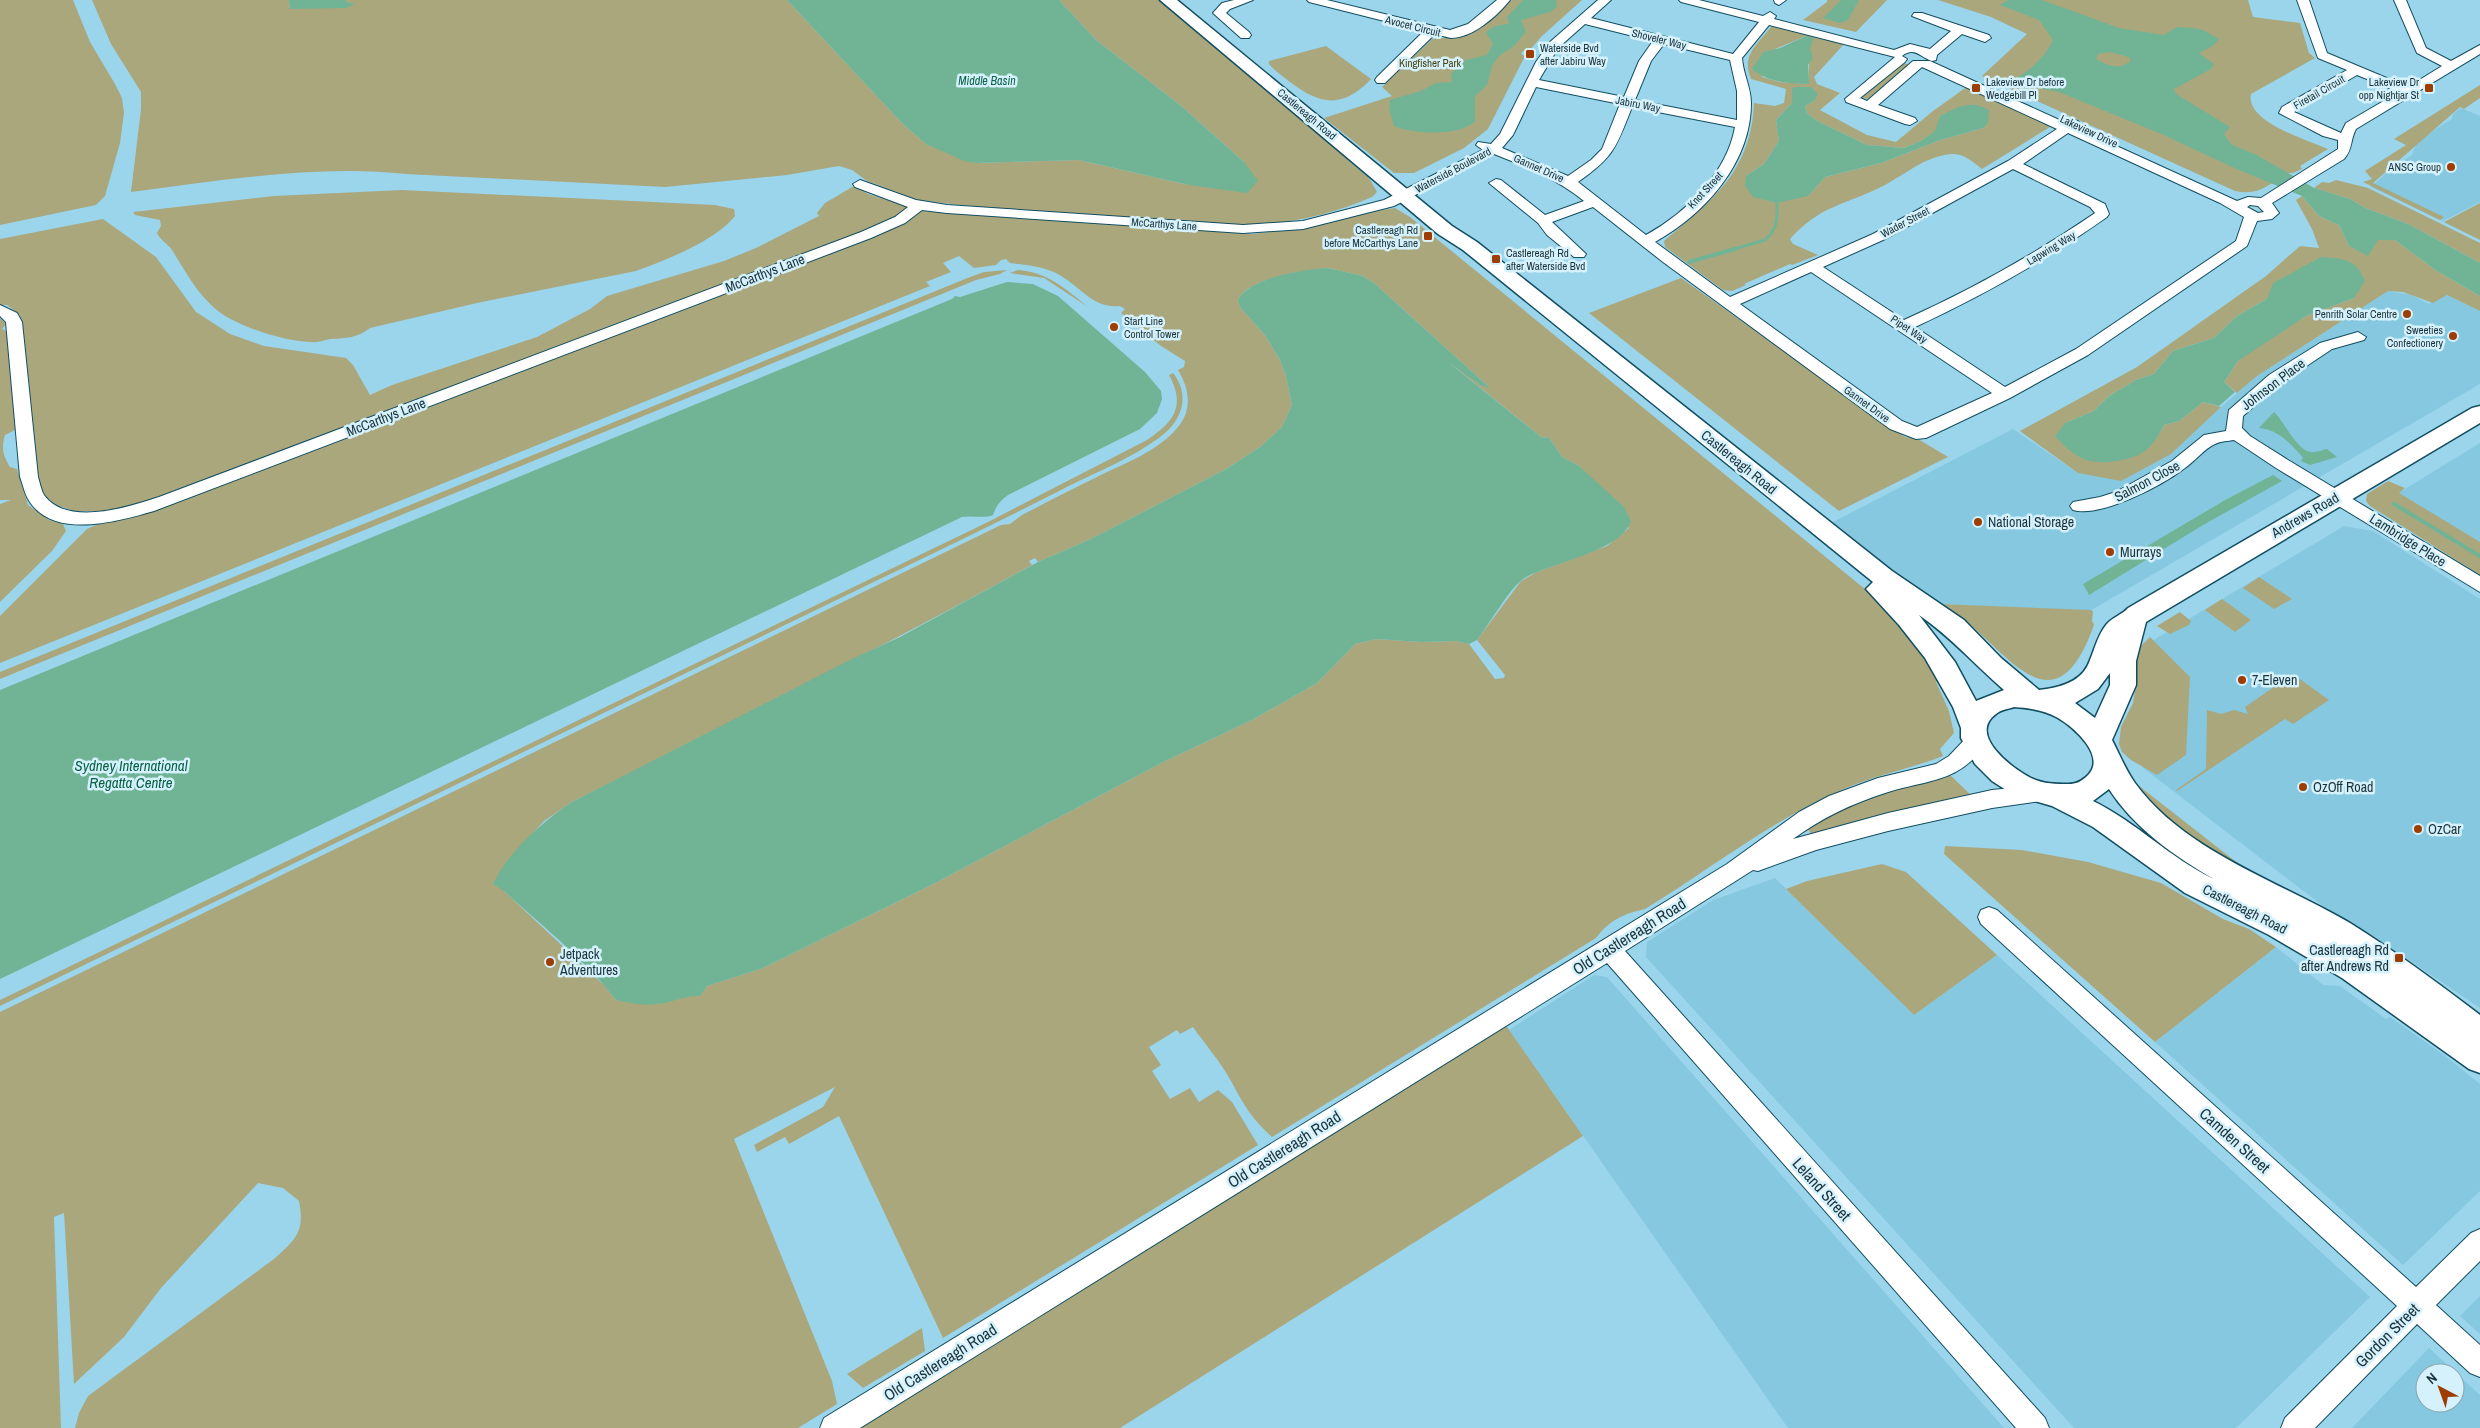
<svg xmlns="http://www.w3.org/2000/svg" width="2480" height="1428" font-family="'Archivo Narrow',sans-serif">
  <style>
    .built { fill: #86c8e0; fill-rule: evenodd }
    .green { fill: #aaa77d; fill-rule: evenodd }
    .water { fill: #70b495; fill-rule: evenodd }
    .lines { fill: none; stroke-linecap: round; stroke-linejoin: round }
    .stream-far1 { stroke: #70b495; stroke-width: 3 }
    .stream { stroke: #70b495; stroke-width: 4 }
    .minor-casing { stroke: #114e61; stroke-width: 2 }
    .major-casing { stroke: #114e61; stroke-width: 3 }
    .minor { fill: #fff; fill-rule: evenodd }
    .major { fill: #fff; fill-rule: evenodd }
    .poi-dot { fill: #9f3c00; stroke: #d5f1fc; stroke-width: 2 }
    .labels { text-anchor: middle; dominant-baseline: central; stroke-width: 5; stroke-linejoin: round; paint-order: stroke }
    .far-street-label { font-size: 11px; fill: #1a323a; stroke: #d5f1fc }
    .far-poi-label { font-size: 11px; fill: #1a323a; stroke: #d5f1fc; text-anchor: end }
    .far-park-label { font-size: 11px; fill: #443f0c; stroke: #d5f1fc }
    .far-water-label { font-size: 12px; font-style: italic; fill: #096245; stroke: #d5f1fc }
    .street-label { font-size: 14px; fill: #1a323a; stroke: #d5f1fc }
    .poi-label { font-size: 14px; fill: #1a323a; stroke: #d5f1fc; text-anchor: start }
    .water-label { font-size: 15px; font-style: italic; fill: #096245; stroke: #d5f1fc }
    .near-street-label { font-size: 16px; fill: #1a323a; stroke: #d5f1fc }
  </style>
  <rect width="100%" height="100%" fill="#9bd5eb"/>
  <path class="built" d="M2461,108L2480,116V202L2443,221L2371,187L2386,173L2412,155L2416,144L2423,137L2452,119L2453,114Z
    M2388,291L2411,295L2429,304L2447,295L2480,311V384L2088,612L1940,604L1893,570L1833,522L2013,429L2078,473L2171,454L2213,414L2257,376Z
    M2480,443V571L2387,500Z
    M2344,526L2373,531L2480,599V1008L2375,937L2336,916L2142,767L2147,644Z
    M1775,878L1914,1015L1997,955L2370,1297L2236,1428H2074L1646,957L1647,942L1713,900Z
    M2276,947L2323,985L2340,986L2386,1019L2390,1017L2444,1055L2480,1084V1191L2403,1265L2155,1042Z
    M1594,975L1607,977L2004,1428H1788L1509,1030Z
    M2480,1296V1334L2460,1316Z
    M2429,1348L2480,1395V1428H2352ZM2425,1373H2455V1403H2425Z"/>
  <path class="green" d="M0,0H73L90,42L115,84L122,98L124,113L120,143L105,196L96,205L0,225Z
    M92,0H289L290,9L354,4L345,2L346,0H787L902,123L926,144L976,163L1079,160L1189,185L1244,162L1180,105L1096,40L1059,0H1159L1244,69L1350,162L1369,178L1377,192L1372,197C1325,217 1289,224 1238,225L977,207L917,200L867,181L852,170L839,166L787,175L665,187L406,174C317,164 220,181 131,192L141,109V92L111,44Z
    M1512,0H1582L1542,36L1528,52L1523,51L1521,54L1525,56L1488,129L1464,148L1414,173H1394L1324,118L1392,96L1382,87L1432,39L1464,36L1476,29Z
    M1827,0H1887L1856,32L1803,20L1827,2Z
    M1938,0H2248L2253,17L2300,23L2309,53L2315,58L2251,94C2245,122 2308,140 2328,149L2300,166L2302,169L2293,173H2288C2268,185 2259,196 2235,191L1982,76L2027,34L1991,17Z
    M1771,27H1778L1845,43L1814,77L1817,84L1840,93L1820,110L1867,135L1896,142L1933,111L1968,86L2048,123L2050,127L1982,169C1974,163 1964,153 1952,154C1925,156 1906,174 1883,186C1844,206 1822,204 1790,239L1793,244L1818,255L1792,265L1790,264L1744,284L1746,285L1732,291L1723,290L1665,247L1664,241C1713,200 1751,171 1754,103L1775,106L1784,103L1786,89L1751,79C1741,55 1757,45 1771,27ZM1806,36L1810,48L1808,84L1780,82L1762,77L1775,49ZM1792,88L1814,101L1805,106L1807,113L1817,121L1867,145L1904,148L1921,141L1936,131L1940,116L1983,128L1940,140L1881,163L1825,177L1808,196L1746,176L1764,164L1779,141L1776,120L1792,103Z
    M1326,46L1371,79C1343,109 1320,105 1290,82C1283,76 1275,71 1269,64V61Z
    M1900,62L1910,65L1870,99L1861,98Z
    M2480,85V98L2464,109L2460,107L2373,183L2444,217L2440,220L2444,222L2480,203V240L2363,182L2372,179L2365,171L2406,145L2394,139Z
    M2336,180L2368,188L2480,243V263L2408,224L2365,208L2350,199L2314,188L2322,182L2329,183Z
    M854,186L868,194L906,206L908,209L891,222L139,505L112,511H74L56,505L43,494L36,474L28,374L20,315L7,305H0V239L103,219L156,257L196,312L230,334L264,346L346,358L353,365L370,395L392,385L537,337L590,309L607,296L724,261L756,248L819,216L817,213L825,203Z
    M402,190L715,205L734,209L735,216C715,241 666,260 636,271L477,303L370,328C358,338 346,338 331,339C324,340 318,343 312,342C286,342 239,327 218,311C197,294 186,272 172,250C168,244 160,240 157,233L161,226L160,220L135,215L133,212L274,196Z
    M2302,196L2319,216L2339,225L2349,246L2378,240H2395L2437,271L2480,296V311L2447,295L2433,303L2403,292L2388,291L2257,376L2237,393L2224,382L2238,361L2274,335L2306,316L2354,298L2267,299L2237,316L2214,338L2173,351L2154,374L2136,380L2109,396L2094,411L2065,423L2155,440L2164,425L2179,421L2203,402L2221,407L2171,454L2121,481L2078,473L2020,431L2137,367L2266,276L2300,246L2319,248L2312,229L2296,200Z
    M1395,208L1410,217L1882,603L1907,630L1941,681L1936,682L1949,711L1954,733L1940,749L1943,756C1910,769 1875,775 1842,790C1771,820 1711,869 1645,909C1623,914 1610,920 1596,938L1272,1137C1251,1118 1244,1105 1231,1081C1220,1061 1205,1044 1193,1027L1180,1034L1177,1030L1149,1047L1161,1065L1152,1071L1170,1099L1190,1088L1199,1102L1218,1090L1232,1102L1258,1145L943,1338L839,1116L789,1144L785,1137L757,1152L754,1145L823,1107L835,1087L734,1139L832,1381L837,1404L798,1428H75L79,1413L88,1396L274,1259C296,1239 305,1232 299,1201L283,1188L258,1183L161,1288L124,1337L74,1384L64,1213L54,1217L61,1428H0V1012L1001,525L1010,524L1022,515C1047,502 1072,489 1097,477C1123,464 1159,451 1178,427C1193,409 1189,388 1178,370L1184,367L1185,361L1161,346L1121,313L1125,309L1120,306C1092,309 1080,285 1056,273C1041,266 1026,265 1010,263L1006,259L1001,260L996,265L974,268L959,256L943,263L951,272L926,282L930,286L0,663V616L87,529L101,523L147,512L921,211L1252,234L1312,227L1370,212ZM1328,268L1363,276L1375,284L1489,387L1482,386L1441,356L1541,437L1549,438L1562,457L1579,466L1629,528L1607,546L1537,572L1521,581L1477,640L1505,675L1504,678L1495,679L1469,644L1457,641L1421,642L1376,639L1355,644L1317,683L1252,720L1165,761L937,882L763,968L707,986L699,996L686,995L657,1004L616,1000L605,986L504,891L525,842L544,821L572,802C726,725 881,648 1032,565L1029,561L1035,558L1038,562L1093,538L1228,468L1260,447L1282,427L1292,405L1286,376L1280,360L1265,335L1240,307L1238,300C1247,278 1306,270 1328,268Z
    M1007,270L1000,274L976,280L0,679V672L970,277L984,272Z
    M1018,270C1047,272 1066,289 1088,307L1044,278L1010,273Z
    M1681,278L1905,437L1918,439L1948,457L1839,511L1589,313Z
    M0,318L6,324L2,329L10,333L17,429L5,435C1,448 3,455 10,467L17,469L28,505L49,520L63,524L66,531L52,551L0,602V504L11,500H0Z
    M1173,373C1189,393 1184,416 1165,433C1136,457 1096,472 1063,489C981,531 898,570 816,610C544,742 272,874 0,1006V1000L988,522L1147,440C1174,422 1186,406 1169,375Z
    M2388,481L2405,488L2399,493L2480,542V575L2370,506L2366,501L2367,494Z
    M2259,577L2292,599L2274,609L2243,588Z
    M2222,599L2251,620L2235,632L2205,610Z
    M1940,604L2091,610L2093,611L2092,621L2094,625C2050,748 1998,630 1940,604Z
    M2180,612L2191,621L2189,625L2170,634L2157,626Z
    M2150,637L2190,677L2186,755L2157,775L2131,760L2122,752L2119,744L2121,727L2133,703L2137,680L2135,660L2142,645Z
    M2293,674L2329,700L2293,724L2285,719L2177,791L2176,790L2206,769L2207,710L2221,714L2234,710L2248,714L2245,707Z
    M1949,774L1970,794L1813,836L1805,826L1853,801Z
    M2125,775L2258,879L2164,823Z
    M1945,846L2022,850L2088,862L2161,883L2223,919L2249,929L2276,947L2155,1042L1944,854Z
    M1882,864L1906,872L1997,955L1914,1015L1786,889L1807,881Z
    M1505,1024L1583,1136L1120,1428H859Z
    M922,1328L925,1351L863,1388L847,1374Z"/>
  <path class="water" d="M289,0H346V2L355,4L346,8L290,9Z
    M787,0H1059L1096,40L1180,105L1244,162L1258,181L1247,193L1189,185L1079,160L976,163L964,161L951,155L926,144L902,123Z
    M1523,0H1556L1557,7L1550,12L1521,20L1526,32L1514,46L1499,56L1492,66L1487,85L1475,96V121C1460,137 1413,134 1394,126L1389,108L1390,100L1421,91L1436,83L1452,82L1451,74L1466,60L1487,55L1493,44L1486,33C1491,25 1501,25 1509,24L1507,17Z
    M1841,0H1859L1848,20L1840,23L1823,18Z
    M2008,0H2042L2119,28L2164,35L2177,27L2193,28L2203,30L2219,39L2214,45L2199,53L2214,64L2211,69L2174,89L2176,94L2230,127L2224,134L2232,145L2255,154L2314,188L2350,199L2365,208L2408,224L2480,263V296L2437,271L2395,240H2378L2368,256L2349,246L2339,225L2319,216L2302,196L2239,170L2159,133L2059,92L2038,88L2021,89L2009,83C2028,71 2043,61 2053,40L2039,20L2000,5ZM2110,52L2129,57L2131,61C2120,70 2108,66 2096,59L2098,54Z
    M1806,36L1814,38L1810,48L1813,58L1808,65L1809,84C1788,83 1769,83 1752,69L1763,52L1780,48Z
    M1797,87H1811L1818,94L1814,101L1805,106L1807,113L1817,121L1867,145L1904,148L1921,141L1935,131L1940,116C1957,107 1971,99 1989,110L1988,123L1983,128L1940,140L1881,163L1825,177L1808,196L1777,203L1753,197L1745,186L1746,176L1764,164L1779,141L1776,120L1792,103V88Z
    M2321,257C2343,259 2356,258 2365,281L2354,298L2306,316L2238,361L2224,382L2235,392L2219,406L2203,402L2179,421L2164,425C2159,434 2154,444 2146,450C2133,461 2102,465 2086,460C2073,455 2064,446 2055,436L2065,423L2094,411L2109,396L2136,380L2154,374L2173,351L2214,338L2237,316L2267,299L2273,283Z
    M1328,268L1363,276L1375,284L1490,388L1482,386L1448,362L1541,437L1549,438L1562,457L1579,466L1624,507L1631,521C1621,552 1551,562 1523,579C1510,588 1488,626 1477,640L1469,644L1457,641L1421,642L1376,639L1355,644L1317,683L1252,720L1165,761L937,882L763,968L707,986L700,996C684,995 672,1003 656,1004C643,1006 630,1003 616,1000C585,959 542,926 504,891L493,884C508,852 543,821 572,802L850,660L900,637L1038,562L1093,538L1228,468L1260,447L1282,427L1292,405L1286,376L1280,360L1265,335L1240,307L1238,300C1247,278 1306,269 1328,268Z
    M1007,282L1033,284L1058,296L1145,372L1161,391L1162,399L1157,413L1140,429L1008,495C1000,501 996,506 993,515C985,519 972,515 962,517L0,979V690L952,299L955,296L960,297Z
    M2274,412C2284,421 2297,451 2311,452C2316,453 2322,450 2327,449L2337,457L2310,465L2301,461L2303,458C2292,444 2277,429 2259,428Z
    M2273,475L2282,481L2203,525L2089,595L2083,584L2227,499Z"/>
  <g class="lines">
    <path class="stream-far1" d="M1731,250L1765,240C1777,230 1778,218 1777,203"/>
    <path class="stream" d="M1689,262L1735,249
      M2394,504L2480,556"/>
    <defs>
      <path id="minor" d="M1234,0H1253L1230,9L1226,13L1249,32L1251,35L1249,38H1241L1213,13L1222,3Z
        M1307,0H1327L1450,30L1468,24L1497,0H1510C1497,16 1473,38 1451,38C1445,37 1440,35 1435,34L1385,83H1377L1375,80L1377,77L1424,31L1309,2Z
        M1598,0H1611L1591,18L1733,54L1759,22L1681,2L1679,0H1699L1763,16L1770,12L1776,16L1774,19L1894,50L1910,44L1930,49L1951,31L1912,16L1914,13H1922L1989,35L1991,38L1985,42L1962,34L1937,55L1936,60L1932,61C1921,58 1915,46 1902,56L1907,59L1905,62L1860,98L1867,101L1913,61H1930L2066,123L2073,120L2078,121L2080,124L2077,128L2237,201L2248,197L2261,198L2338,149V140L2323,136L2279,113L2282,107L2347,70L2318,58L2297,0H2309L2327,53L2408,87L2442,66L2417,53L2394,0H2406L2426,48L2451,61L2480,45V54L2356,129C2350,140 2353,149 2344,159L2272,203L2279,213L2272,219L2257,221L2247,246L2088,355L2010,398L1926,438L1916,439L1890,429L1663,262L1593,207L1552,222L1586,254L1584,257H1574L1547,235L1538,223L1489,183L1496,179L1501,180L1545,215L1584,201C1557,179 1527,167 1494,154L1394,206L1303,229L1243,233L947,213L922,210L905,223L871,238L154,511C119,521 52,541 28,499C24,492 23,484 20,477L6,322L0,316V305L17,313L22,322L38,477C40,483 41,490 44,495C67,527 129,507 159,497L861,232L895,217L908,207L855,187L853,184L860,180L916,200L947,205L1243,225L1303,221L1384,200L1483,150L1476,145L1478,142L1491,144L1500,134L1536,62L1550,42ZM1585,24L1653,41L1639,61L1624,97L1539,80L1558,48ZM1769,25L1895,57L1845,99L1846,102L1905,124L1910,125L1917,121L1915,118L1878,105L1922,67L2057,129L2008,161L1873,234L1730,297L1655,242C1705,214 1751,163 1751,103C1751,87 1743,74 1742,58ZM1664,44L1730,60L1737,91V120L1635,100L1651,61ZM2357,75L2399,92L2346,123L2341,133L2294,112ZM1536,87L1620,104L1602,149L1591,160L1568,176L1502,148L1513,135ZM1632,107L1735,127C1727,173 1686,213 1646,235L1578,182C1615,156 1616,147 1632,107ZM2068,133L2220,203L2244,217L2236,241L2076,349L2005,387L1915,327C1982,296 2046,260 2107,217L2109,214L2105,204L2023,164ZM2013,169L2090,207L2095,213C2035,254 1971,290 1904,320L1823,267L1883,240ZM2250,205L2258,206L2264,212L2258,213L2247,207ZM1811,272L1992,393L1917,427L1902,421L1740,304Z
        M1774,0H1786L1779,5L1775,3Z
        M2358,332L2366,337L2364,340L2332,349L2281,383L2243,416L2242,428L2250,436L2288,460L2480,576V592L2276,468L2234,440C2228,441 2221,441 2215,444C2205,448 2195,461 2185,468C2163,485 2101,518 2073,510L2070,506L2073,502L2100,497L2116,492L2172,461L2204,435L2226,431L2229,410L2269,375L2320,343Z
        M1976,733L1983,735L1986,741C1964,783 1924,780 1885,793C1851,804 1822,818 1793,839L1888,813L1992,790L2041,785L2048,788L2051,794L2048,800L1992,808L1888,831L1816,850L1758,871L1753,870L1625,951L2045,1418L2049,1428H2016L1607,963L860,1428H820L824,1418L1727,864L1799,812L1829,796L1878,778L1936,764L1949,756L1969,735Z
        M1989,907L1997,910L2416,1287L2471,1233L2480,1229V1261L2436,1305L2480,1345V1377L2470,1373L2417,1324L2315,1428H2281L2285,1418L2397,1306L1981,924L1978,917L1981,910Z"/>
      <path id="major" d="M1160,0H1177L1452,226L1477,242L1892,571L1964,620L2001,658L2039,690C2059,688 2083,682 2090,660C2095,648 2098,635 2106,625C2112,617 2122,615 2128,608L2472,408L2480,406V423L2146,622L2136,661V685L2112,740C2120,755 2125,769 2135,783C2184,851 2280,882 2350,923C2395,951 2438,983 2480,1015V1073L2469,1069L2342,978L2269,935L2185,893L2093,827L2052,806L2014,795L1992,781L1975,764L1961,738V728L1953,707L1925,658L1899,625L1866,589L1873,582L1463,250L1438,234ZM1919,615C1951,637 1974,664 2004,690L1976,701L1955,662ZM2110,673V685L2095,718L2075,703L2098,689ZM2014,707C2029,708 2044,710 2058,718C2074,727 2109,758 2086,777C2080,782 2076,784 2069,784C2056,784 2043,784 2031,778C2013,769 1967,735 1996,714C2000,710 2008,709 2014,707ZM2109,789C2134,828 2174,856 2214,879C2170,858 2136,822 2093,801Z"/>
    </defs>
    <use href="#minor" class="minor-casing"/>
    <use href="#major" class="major-casing"/>
    <use href="#minor" class="minor"/>
    <use href="#major" class="major"/>
  </g>
  <g class="poi-dot">
    <rect x="1525" y="49" width="10" height="10" rx="2.5"/>
    <rect x="1971" y="83" width="10" height="10" rx="2.5"/>
    <rect x="2424" y="83" width="10" height="10" rx="2.5"/>
    <circle cx="2451" cy="167" r="5"/>
    <rect x="1423" y="231" width="10" height="10" rx="2.5"/>
    <rect x="1491" y="254" width="10" height="10" rx="2.5"/>
    <circle cx="2407" cy="314" r="5"/>
    <circle cx="1114" cy="327" r="5"/>
    <circle cx="2453" cy="336" r="5"/>
    <circle cx="1978" cy="522" r="5"/>
    <circle cx="2110" cy="552" r="5"/>
    <circle cx="2242" cy="680" r="5"/>
    <circle cx="2303" cy="787" r="5"/>
    <circle cx="2418" cy="829" r="5"/>
    <rect x="2394" y="953" width="10" height="10" rx="2.5"/>
    <circle cx="550" cy="962" r="5"/>
  </g>
  <g class="labels">
    <g class="far-street-label">
      <text transform="translate(1413 26) rotate(14)">Avocet Circuit</text>
      <text transform="translate(1659 39) rotate(14)">Shoveler Way</text>
      <text transform="translate(2319 92) rotate(-30)">Firetail Circuit</text>
      <text transform="translate(1638 104) rotate(11)">Jabiru Way</text>
      <text transform="translate(1307 114) rotate(40)">Castlereagh Road</text>
      <text transform="translate(2089 131) rotate(25)">Lakeview Drive</text>
      <text transform="translate(1539 168) rotate(24)">Gannet Drive</text>
      <text transform="translate(1453 170) rotate(-28)">Waterside Boulevard</text>
      <text transform="translate(1705 190) rotate(-47)">Knot Street</text>
      <text transform="translate(1905 222) rotate(-28)">Wader Street</text>
      <text transform="translate(1164 224) rotate(4)">McCarthys Lane</text>
      <text transform="translate(2051 248) rotate(-31)">Lapwing Way</text>
      <text transform="translate(1909 329) rotate(34)">Pipet Way</text>
      <text transform="translate(1867 404) rotate(36)">Gannet Drive</text>
    </g>
    <g class="far-poi-label">
      <text x="1540" y="48" text-anchor="start">Waterside Bvd<tspan x="1540" dy="13">after Jabiru Way</tspan></text>
      <text x="1986" y="82" text-anchor="start">Lakeview Dr before<tspan x="1986" dy="13">Wedgebill Pl</tspan></text>
      <text x="2419" y="82">Lakeview Dr<tspan x="2419" dy="13">opp Nightjar St</tspan></text>
      <text x="2441" y="167">ANSC Group</text>
      <text x="1418" y="230">Castlereagh Rd<tspan x="1418" dy="13">before McCarthys Lane</tspan></text>
      <text x="1506" y="253" text-anchor="start">Castlereagh Rd<tspan x="1506" dy="13">after Waterside Bvd</tspan></text>
      <text x="2397" y="314">Penrith Solar Centre</text>
      <text x="1124" y="321" text-anchor="start">Start Line<tspan x="1124" dy="13">Control Tower</tspan></text>
      <text x="2443" y="330">Sweeties<tspan x="2443" dy="13">Confectionery</tspan></text>
    </g>
    <g class="far-park-label">
      <text x="1430" y="63">Kingfisher Park</text>
    </g>
    <g class="far-water-label">
      <text x="987" y="81">Middle Basin</text>
    </g>
    <g class="street-label">
      <text transform="translate(765 273) rotate(-21)">McCarthys Lane</text>
      <text transform="translate(2273 384) rotate(-37)">Johnson Place</text>
      <text transform="translate(386 417) rotate(-21)">McCarthys Lane</text>
      <text transform="translate(1739 462) rotate(39)">Castlereagh Road</text>
      <text transform="translate(2147 481) rotate(-28)">Salmon Close</text>
      <text transform="translate(2305 515) rotate(-30)">Andrews Road</text>
      <text transform="translate(2408 540) rotate(32)">Lambridge Place</text>
      <text transform="translate(2245 909) rotate(27)">Castlereagh Road</text>
    </g>
    <g class="poi-label">
      <text x="1988" y="522">National Storage</text>
      <text x="2120" y="552">Murrays</text>
      <text x="2252" y="680">7-Eleven</text>
      <text x="2313" y="787">OzOff Road</text>
      <text x="2428" y="829">OzCar</text>
      <text x="2389" y="950" text-anchor="end">Castlereagh Rd<tspan x="2389" dy="16">after Andrews Rd</tspan></text>
      <text x="560" y="954">Jetpack<tspan x="560" dy="16">Adventures</tspan></text>
    </g>
    <g class="water-label">
      <text x="131" y="765">Sydney International<tspan x="131" dy="17">Regatta Centre</tspan></text>
    </g>
    <g class="near-street-label">
      <text transform="translate(1629 936) rotate(-32)">Old Castlereagh Road</text>
      <text transform="translate(2235 1140) rotate(42)">Camden Street</text>
      <text transform="translate(1284 1149) rotate(-32)">Old Castlereagh Road</text>
      <text transform="translate(1822 1189) rotate(48)">Leland Street</text>
      <text transform="translate(2387 1335) rotate(-45)">Gordon Street</text>
      <text transform="translate(940 1362) rotate(-32)">Old Castlereagh Road</text>
    </g>
  </g>
  <g transform="translate(2440 1388) rotate(319)"><circle r="24" fill="#d5f1fc" stroke="#8aa5ae"/>
  <path d="M0-4L9 19L0 12L-9 19Z" fill="#9f3c00"/>
  <text y="-8" font-size="14" font-weight="bold" text-anchor="middle" fill="#1a323a">N</text>
  </g>
</svg>
